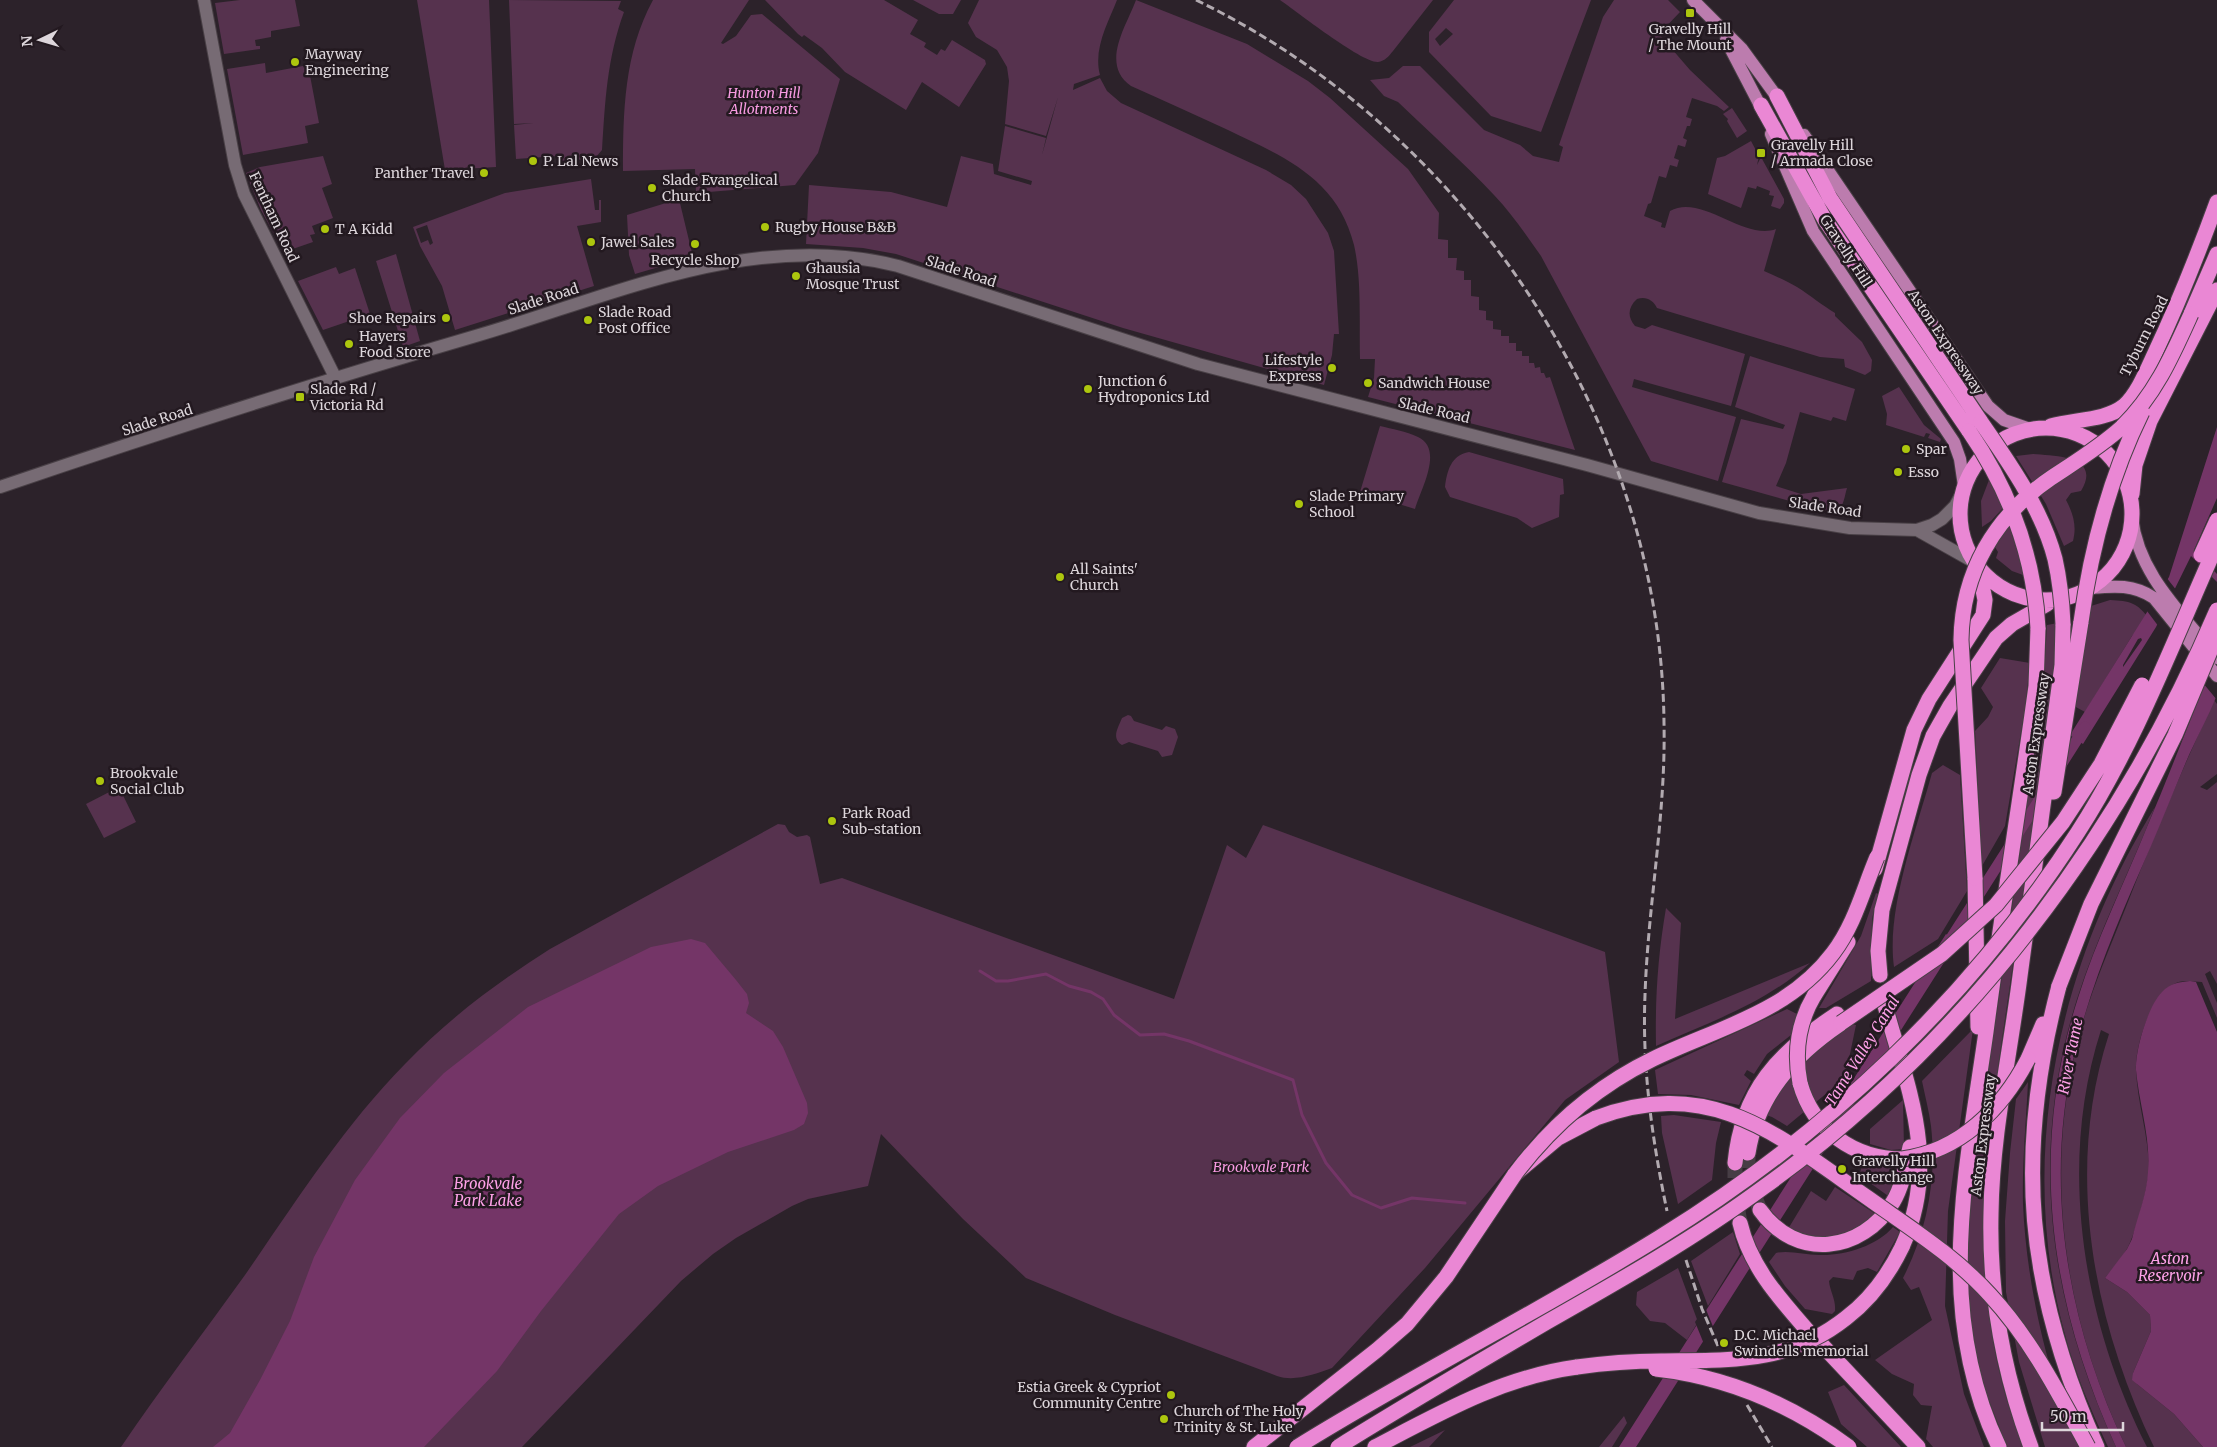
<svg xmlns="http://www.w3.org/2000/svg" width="2217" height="1447" font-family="Merriweather,serif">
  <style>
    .green { fill: #56324e; fill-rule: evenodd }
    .water { fill: #743567; fill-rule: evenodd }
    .pier { fill: #2c222a }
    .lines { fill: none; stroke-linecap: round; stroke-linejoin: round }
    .stream { stroke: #743567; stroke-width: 3 }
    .canal { stroke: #743567; stroke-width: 11 }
    .highway-tunnel { stroke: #473d45; stroke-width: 15; stroke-dasharray: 15 8; stroke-linecap: butt }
    .secondary-casing { stroke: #494046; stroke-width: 14 }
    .primary-casing { stroke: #494046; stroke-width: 14 }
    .highway-casing { stroke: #494046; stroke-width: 17 }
    .secondary { stroke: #776b74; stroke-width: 12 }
    .primary { stroke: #bc7cae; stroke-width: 12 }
    .highway { stroke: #ea87d4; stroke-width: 15 }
    .rail { stroke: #b2aab0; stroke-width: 3; stroke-dasharray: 8 4; stroke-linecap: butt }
    .highway-bridge-casing { stroke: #494046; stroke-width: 17; stroke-linecap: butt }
    .highway-bridge { stroke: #ea87d4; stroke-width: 15 }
    .poi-dot { fill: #adc60e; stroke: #231920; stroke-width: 2 }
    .labels { text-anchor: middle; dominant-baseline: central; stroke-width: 5; stroke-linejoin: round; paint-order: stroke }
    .poi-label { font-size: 14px; fill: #ddd6db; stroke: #231920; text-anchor: start }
    .park-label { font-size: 14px; font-style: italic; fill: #f79ae1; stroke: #231920 }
    .street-label { font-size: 14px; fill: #ddd6db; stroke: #231920 }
    .water-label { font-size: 15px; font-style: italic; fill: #fea1e8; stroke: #231920 }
  </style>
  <rect width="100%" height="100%" fill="#2c222a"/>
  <path class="green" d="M240,0H295L300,26L271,31V37L255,40L256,46H260V49L224,54L215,3Z
    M417,0H489L496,167L445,170Z
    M509,0L621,1L618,9L624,12C607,58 605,102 602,150L596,157L558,163L557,156L516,159L514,125L534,123L514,124Z
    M653,0H749L721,43L723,44L736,36L751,15L762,14L840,79L818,153L795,185L696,193L695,169L623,171C623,112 624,53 653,0Z
    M765,0H884L918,20L910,34L926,43L924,47L937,55L941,49L945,51L952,40L985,60L986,64L959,107L922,82L906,110L845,72L822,48L804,35L802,37L798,34Z
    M913,0H961L953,14H939Z
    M979,0H1117C1108,23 1093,49 1100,75L1074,84L1073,90L1100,78L1107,91L1121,103L1266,170L1291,185L1306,199L1328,233L1334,251L1339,334H1334L1332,355L1324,385L1123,328L896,254L863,248L806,244L809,185L891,192L947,207L961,156L993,164L994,174L1031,185L1032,181L998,171L1005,126L1046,138L1042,155L1058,97L1046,136L1005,124L1009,81L1007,67L997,50L976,37L968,23Z
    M1136,0L1247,44L1308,81L1330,98L1408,169L1439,213L1438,239L1448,240V258H1457L1456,270L1464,271V280H1471V296L1479,297V310L1486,311V320L1493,321V329L1501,330V336H1509V343H1516V351H1522V356H1529V363H1534L1535,368L1540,367L1541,373H1544L1546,378L1550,377L1575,450L1368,397L1374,378L1375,359H1360C1359,323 1362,280 1354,245C1337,178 1284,157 1228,130C1196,115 1164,101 1131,86C1100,64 1126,27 1136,0Z
    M1280,0H1433L1393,51C1389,56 1385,61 1378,62C1362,63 1296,11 1280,0Z
    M1454,0H1591L1541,132L1491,116L1429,52V32ZM1446,28L1453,34L1440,46L1435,39Z
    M1614,0H1668L1680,12L1659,34L1690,70L1729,107L1724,111L1717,106L1692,98L1686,117L1692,119L1690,126H1687L1683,138L1687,140L1685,147L1678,145L1674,158L1679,160L1677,167L1670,165L1666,178L1659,176L1651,203L1648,204L1644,216L1662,223L1661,227L1665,228L1670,211C1701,193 1744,241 1776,229L1764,271C1775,276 1787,281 1797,287C1811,296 1822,305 1835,313V316L1862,342L1872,360L1871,371L1865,375L1845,367L1844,359L1820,357L1657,308C1653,300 1646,296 1637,299C1628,307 1627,317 1635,326L1645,329L1652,325L1745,354L1731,406L1634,379L1632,387L1736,417L1718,481L1651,461L1541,256C1526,235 1512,214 1494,195C1464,163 1430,133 1398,102L1384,96L1370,80L1389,78L1403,66H1420L1484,130L1520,145L1533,156L1559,162L1563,147L1559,145L1603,17Z
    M265,63L266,73L308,65L319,123L305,126L308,143L243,155L227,69Z
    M1732,108L1747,131L1737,138L1727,121L1728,119L1723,114Z
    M1751,141L1759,156L1757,165L1761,157L1784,199V203L1780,209L1771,206L1774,196L1769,195L1770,191L1757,186L1756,189L1748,187L1741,208L1708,194L1717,158L1725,156Z
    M323,156L332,184L322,188L333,218L312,226L315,234L310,235L313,242L284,252L261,210L246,173L260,167Z
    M591,179L595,210H599V200H601V222L577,226L594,286L455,330L442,286L420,246L413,227L505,193ZM427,225L433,243L430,245L428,240L421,243L416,229Z
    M679,199L693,257L635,274L629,255L627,215Z
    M396,254L420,341L403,347L376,261Z
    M336,267L339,274L355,268L370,314L323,330L298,281Z
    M1750,356L1855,389L1846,421L1833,417L1831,421L1800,412L1786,463L1776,486L1801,494L1847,488C1844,498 1844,509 1833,513L1722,482L1741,419L1783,429L1785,425L1735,407Z
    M1899,387L1924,425L1941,439L1940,442L1928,438L1930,434L1926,433L1924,437L1886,425L1887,414L1882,396Z
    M1380,426C1392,429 1406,431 1418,437C1444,449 1421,489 1415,509L1360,492Z
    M1469,452L1563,479L1564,494L1560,495L1559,517L1532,528L1517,518L1450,497L1445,487C1447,471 1451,455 1469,452Z
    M2033,454C2056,456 2102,456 2081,491L2071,493L2066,500C2073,513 2077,526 2073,541L2064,546L2046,504L2016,456Z
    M1989,480L2003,508L1991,521L1982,527L1981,501Z
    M2009,525L2021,563L2023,575L2012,571L1996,558L1998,552L1995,547Z
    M2110,600C2130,601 2137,602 2150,620L2132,636L2085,712L2074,706L2091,606Z
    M2058,623L2057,652C2042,756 2028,860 2013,964C1990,1124 1958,1292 2024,1447H2007L1986,1393L1975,1352L1965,1281L1971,1191L2043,692L2047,625Z
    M2000,658L2030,663L2025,709L2005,826L1982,866L1975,731L1988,717L1993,707L1981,688Z
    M2214,700L2217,704V774L2200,787L2207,790L2217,782V984L2210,971L2205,974L2217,1003V1018L2202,982C2193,982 2184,980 2176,983C2152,992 2135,1045 2136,1069C2137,1103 2149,1136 2149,1170C2148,1187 2136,1232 2128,1247C2122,1258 2113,1268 2105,1278L2127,1292L2150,1315L2151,1331L2133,1373L2137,1384L2174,1414L2203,1447H2154C2093,1320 2064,1172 2109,1034L2101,1030C2057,1166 2083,1321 2147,1447H2126C2067,1324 2044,1186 2075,1052C2086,1002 2107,955 2126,907C2153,837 2183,768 2214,700Z
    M1128,715L1131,716L1134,721L1162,730L1166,726L1175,729L1178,737L1172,755L1162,757L1158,751L1129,742L1122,745C1111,738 1118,728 1122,718Z
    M1943,765L1960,775L1967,891L1938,939L1894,967C1886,909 1916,831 1932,773Z
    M119,787L136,822L104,838L86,804Z
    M2155,807C2130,871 2098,933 2077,999C2028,1154 2049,1301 2116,1447H2108C2091,1410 2074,1371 2064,1331C2016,1153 2060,961 2155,807Z
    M778,824L785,825L789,832L797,837L807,835L810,837L820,884L842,878L1174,999L1227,845L1246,858L1263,825L1605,952L1619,1062L1565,1100L1425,1268L1332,1368C1315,1374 1295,1382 1277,1376L1115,1315L1026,1278L963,1219L881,1134L868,1186L808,1199L792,1206L736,1238L713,1254L681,1281L522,1447H121C161,1388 204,1332 245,1275C295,1203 343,1127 405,1064C448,1019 498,982 550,949Z
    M1876,893L1878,894L1872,919L1871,981L1826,1008H1819L1861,936Z
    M1666,908L1681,923L1675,1019L1810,963C1764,1004 1712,1021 1656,1046C1655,997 1658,955 1666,908Z
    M1787,1009L1797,1014L1791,1035L1767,1054L1754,1074L1747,1070L1744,1075L1751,1081L1739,1105L1691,1095L1658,1094L1655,1070Z
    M1852,1024L1856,1025L1845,1078L1787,1126L1772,1117L1763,1114L1806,1055Z
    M1973,1029L1948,1211L1945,1306L1964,1394L1984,1447H1933L1926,1439L1932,1406L1921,1405L1913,1395L1914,1384L1892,1374L1875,1360L1932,1320L1919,1287L1911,1290L1903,1278C1927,1231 1937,1179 1931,1126C1929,1111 1925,1096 1922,1081Z
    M2028,1082C2026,1123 2022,1163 2023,1204C2026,1280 2047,1378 2080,1447H2045L2019,1362L2006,1292L2005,1221L2010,1153L2016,1099Z
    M1903,1100L1904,1149L1891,1150L1870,1144V1129Z
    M1674,1115L1721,1122L1716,1143L1712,1180L1678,1204L1662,1133L1661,1116Z
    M1865,1158L1900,1166L1891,1198L1859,1175Z
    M1835,1187L1877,1215L1873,1220C1836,1239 1829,1243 1788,1229L1811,1191L1826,1201Z
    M1893,1227L1900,1232L1877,1272L1868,1268L1857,1271L1853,1280L1833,1277L1829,1281C1830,1292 1836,1299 1835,1311L1832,1314L1805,1309L1785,1286L1769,1262L1776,1253C1789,1250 1805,1255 1819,1255C1844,1256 1877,1246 1893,1227Z
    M1733,1232L1740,1254L1708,1306L1691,1261Z
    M1678,1268L1698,1322L1687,1340L1665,1323L1650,1321L1636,1305L1637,1292Z
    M1844,1385L1901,1447H1867L1841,1424L1828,1392Z
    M1624,1416L1627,1423L1612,1447H1599Z
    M1445,1430L1429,1447H1410Z"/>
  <path class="water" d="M2217,427V498L2194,550L2217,574V582L2191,556L2156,627L2083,744L2070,735L2169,577ZM2141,638L2142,640L2123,667V665L2138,639Z
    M2217,666C2217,675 2217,688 2217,695C2209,715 2198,735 2189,755C2176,785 2164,816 2151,846C2122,912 2092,980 2075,1051C2043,1185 2067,1324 2126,1447H2116C2050,1302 2028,1153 2078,998C2096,940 2124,884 2147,827C2167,780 2185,733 2204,686Z
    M1946,934L1957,942L1636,1447H1619Z
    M691,939L705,943L736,980L747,994L749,1003L746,1013L773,1031L783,1047L807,1103L808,1113L804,1124L794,1130L728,1152L658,1186L619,1214L541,1311L497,1371L424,1447H213L230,1433L260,1380L290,1321L314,1257L355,1180L400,1118L444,1073L528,1007L651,947Z
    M2190,981L2196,982L2217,1032V1447H2203L2174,1414L2132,1380L2133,1373L2151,1331L2150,1315L2127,1292L2105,1278L2127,1249L2132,1239C2137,1218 2147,1194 2148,1172C2151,1138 2139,1104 2136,1070C2135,1050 2148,1006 2162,992C2170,983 2180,982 2190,981Z"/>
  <path class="pier" d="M2166,577L2177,591L2159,627L2147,611Z
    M2217,664V700L2203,683Z
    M1705,1307L1714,1329L1704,1344L1695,1322Z"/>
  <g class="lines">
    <path class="stream" d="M980,971L996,981H1008L1046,974L1069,986L1091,992L1103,999L1114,1015L1140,1035L1164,1034L1189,1041L1293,1080L1302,1115L1326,1163L1352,1195L1381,1208L1412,1198L1465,1203"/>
    <path class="canal" d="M2059,768L2085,727
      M1948,943L2043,794"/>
    <path class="highway-tunnel" d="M1748,1153V1179L1760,1210
      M1735,1163V1193L1740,1223"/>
    <defs>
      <path id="secondary" d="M204,0L235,165L244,194L335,377
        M0,487C159,433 318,382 479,335C615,295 754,229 898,266L1198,364L1587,465L1759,513L1850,528L1917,530L1932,525L1942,519L1955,506L1962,493
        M1917,530L1974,562"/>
      <path id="primary" d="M1693,0L1742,49L1782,104
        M1726,40L1764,113
        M1771,134L1813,231L1954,442L1960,459L1964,486
        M1804,135L1988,406L2004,420L2030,429
        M2132,517C2138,575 2183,614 2217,658
        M2090,588C2114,586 2133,584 2154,598L2217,676"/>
      <path id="highway" d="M1777,96L1830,198L1981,422
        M1761,105L1825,220L1969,431
        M2191,314L2217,254
        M2051,426C2074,419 2105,421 2124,406C2138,393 2147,370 2155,353C2178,304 2198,254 2217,202
        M1960 514a86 86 0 1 1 172 0a86 86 0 1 1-172 0Z
        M2132,494L2135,465L2150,421L2217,290
        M2054,792L2081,622
        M1875,869L1914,730L1929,699L1983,615L1985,600L1979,570
        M1975,878L1978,1027
        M1880,975L1878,951L1882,910L1919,775L1933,736L1950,706L1996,638L2012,624L2047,604
        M2059,986C2014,1155 2026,1288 2097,1447
        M1814,996L1848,942
        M1884,1002C1907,1087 1941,1161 1902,1247
        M2028,1059L2043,1024
        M1800,1083C1813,1130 1854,1159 1902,1159
        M1748,1153C1757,1096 1793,1056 1840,1024
        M1735,1163C1742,1090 1779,1052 1837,1014
        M1760,1210C1796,1261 1862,1253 1893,1202C1903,1185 1906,1165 1910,1147
        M1740,1223C1750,1266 1779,1298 1807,1330
        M1822,1345L1918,1447
        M1254,1447L1377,1350L1407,1324L1446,1277L1515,1174L1558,1138L1596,1118
        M1375,1447C1440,1413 1503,1377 1577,1367
        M1999,1447C1934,1312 1966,1173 1986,1032C2001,917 2020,802 2036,686L2038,628
        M2031,1447C2003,1372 1989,1294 1991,1213C1992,1134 2010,1055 2020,976C2033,873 2047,769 2062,665L2063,624"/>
    </defs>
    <use href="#secondary" class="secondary-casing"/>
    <use href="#primary" class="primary-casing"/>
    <use href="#highway" class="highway-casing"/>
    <use href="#secondary" class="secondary"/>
    <use href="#primary" class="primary"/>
    <use href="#highway" class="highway"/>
    <path class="rail" d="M1196,0C1467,131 1661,420 1664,723C1666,814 1648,904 1645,995C1642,1068 1652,1139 1667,1211
      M1686,1260L1702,1309L1718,1346
      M1747,1405L1772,1447"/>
    <defs>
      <path id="highway-bridge" d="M1981,422C2010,464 2042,509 2055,559C2060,581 2062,602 2063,624
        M1969,431C2010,491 2034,555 2038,628
        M2201,555L2217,520
        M2081,622C2091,548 2109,479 2142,412
        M1975,878L1961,640C1962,572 1995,516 2051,478C2075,462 2100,447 2122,427C2155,395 2172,356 2191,314
        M2059,986L2091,904L2175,735L2217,635
        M1841,1023L1942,954L1996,905L2063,822L2101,764L2142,685
        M1800,1083C1794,1052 1798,1023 1814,996
        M1596,1118C1712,1075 1779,1136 1868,1198C1910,1228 1955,1256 1990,1295C2031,1339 2059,1394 2088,1447
        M1902,1159C1960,1151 2002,1109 2028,1059
        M1515,1174C1552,1125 1597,1086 1653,1059C1717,1028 1788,1013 1833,953C1855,924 1863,890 1877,857
        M1577,1367C1605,1363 1633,1361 1661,1361C1731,1360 1788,1364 1846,1318C1871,1299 1888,1276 1902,1247
        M1656,1369C1727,1377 1792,1405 1849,1447
        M1297,1447C1416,1373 1541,1311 1660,1237C1827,1134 1972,997 2078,832C2135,744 2174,640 2217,544
        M1338,1447C1407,1404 1477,1363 1547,1322C1621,1280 1695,1238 1764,1187C1966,1042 2120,837 2217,610"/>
    </defs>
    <use href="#highway-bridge" class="highway-bridge-casing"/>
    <use href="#highway-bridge" class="highway-bridge"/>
  </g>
  <g class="poi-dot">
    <rect x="1685" y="8" width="10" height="10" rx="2.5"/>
    <circle cx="295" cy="62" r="5"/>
    <rect x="1756" y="148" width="10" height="10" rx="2.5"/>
    <circle cx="533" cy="161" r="5"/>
    <circle cx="484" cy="173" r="5"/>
    <circle cx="652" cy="188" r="5"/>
    <circle cx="765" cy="227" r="5"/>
    <circle cx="325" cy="229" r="5"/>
    <circle cx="591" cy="242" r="5"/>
    <circle cx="695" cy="244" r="5"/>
    <circle cx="796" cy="276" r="5"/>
    <circle cx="446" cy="318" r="5"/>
    <circle cx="588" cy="320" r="5"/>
    <circle cx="349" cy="344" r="5"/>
    <circle cx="1332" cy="368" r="5"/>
    <circle cx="1368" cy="383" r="5"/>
    <circle cx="1088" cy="389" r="5"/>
    <rect x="295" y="392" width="10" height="10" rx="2.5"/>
    <circle cx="1906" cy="449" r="5"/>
    <circle cx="1898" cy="472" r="5"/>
    <circle cx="1299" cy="504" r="5"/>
    <circle cx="1060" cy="577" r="5"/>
    <circle cx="100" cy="781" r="5"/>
    <circle cx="832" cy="821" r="5"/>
    <circle cx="1842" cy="1169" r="5"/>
    <circle cx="1724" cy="1343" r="5"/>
    <circle cx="1171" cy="1395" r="5"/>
    <circle cx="1164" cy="1419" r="5"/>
  </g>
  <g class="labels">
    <g class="poi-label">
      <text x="1690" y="29" text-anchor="middle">Gravelly Hill<tspan x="1690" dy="16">/ The Mount</tspan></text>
      <text x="305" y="54">Mayway<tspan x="305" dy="16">Engineering</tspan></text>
      <text x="1771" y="145">Gravelly Hill<tspan x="1771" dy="16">/ Armada Close</tspan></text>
      <text x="543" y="161">P. Lal News</text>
      <text x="474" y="173" text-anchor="end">Panther Travel</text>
      <text x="662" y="180">Slade Evangelical<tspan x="662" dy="16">Church</tspan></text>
      <text x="775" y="227">Rugby House B&amp;B</text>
      <text x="335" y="229">T A Kidd</text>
      <text x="601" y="242">Jawel Sales</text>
      <text x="695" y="260" text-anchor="middle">Recycle Shop</text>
      <text x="806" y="268">Ghausia<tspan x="806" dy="16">Mosque Trust</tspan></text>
      <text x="598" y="312">Slade Road<tspan x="598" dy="16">Post Office</tspan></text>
      <text x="436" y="318" text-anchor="end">Shoe Repairs</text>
      <text x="359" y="336">Hayers<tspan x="359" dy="16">Food Store</tspan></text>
      <text x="1322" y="360" text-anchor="end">Lifestyle<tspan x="1322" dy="16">Express</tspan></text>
      <text x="1098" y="381">Junction 6<tspan x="1098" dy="16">Hydroponics Ltd</tspan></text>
      <text x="1378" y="383">Sandwich House</text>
      <text x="310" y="389">Slade Rd /<tspan x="310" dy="16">Victoria Rd</tspan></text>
      <text x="1916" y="449">Spar</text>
      <text x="1908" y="472">Esso</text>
      <text x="1309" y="496">Slade Primary<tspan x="1309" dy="16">School</tspan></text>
      <text x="1070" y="569">All Saints'<tspan x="1070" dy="16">Church</tspan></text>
      <text x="110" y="773">Brookvale<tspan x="110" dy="16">Social Club</tspan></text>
      <text x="842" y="813">Park Road<tspan x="842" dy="16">Sub-station</tspan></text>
      <text x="1852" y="1161">Gravelly Hill<tspan x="1852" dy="16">Interchange</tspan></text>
      <text x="1734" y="1335">D.C. Michael<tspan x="1734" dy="16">Swindells memorial</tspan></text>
      <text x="1161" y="1387" text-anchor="end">Estia Greek &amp; Cypriot<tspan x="1161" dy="16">Community Centre</tspan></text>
      <text x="1174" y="1411">Church of The Holy<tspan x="1174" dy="16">Trinity &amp; St. Luke</tspan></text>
    </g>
    <g class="park-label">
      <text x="764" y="93">Hunton Hill<tspan x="764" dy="16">Allotments</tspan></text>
      <text x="1261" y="1167">Brookvale Park</text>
    </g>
    <g class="street-label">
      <text transform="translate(274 217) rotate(65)">Fentham Road</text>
      <text transform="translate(1846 251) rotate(57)">Gravelly Hill</text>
      <text transform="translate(961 271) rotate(18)">Slade Road</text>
      <text transform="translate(543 299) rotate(-18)">Slade Road</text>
      <text transform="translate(2144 336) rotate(-63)">Tyburn Road</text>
      <text transform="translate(1946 342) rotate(56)">Aston Expressway</text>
      <text transform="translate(1434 410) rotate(13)">Slade Road</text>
      <text transform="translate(157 420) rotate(-18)">Slade Road</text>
      <text transform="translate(1825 507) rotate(8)">Slade Road</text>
      <text transform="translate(2036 734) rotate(-82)">Aston Expressway</text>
      <text transform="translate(1983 1135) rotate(-83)">Aston Expressway</text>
    </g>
    <g class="water-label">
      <text transform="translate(1862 1051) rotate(-58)">Tame Valley Canal</text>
      <text transform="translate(2070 1056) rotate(-79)">River Tame</text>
      <text x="488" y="1183">Brookvale<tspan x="488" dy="17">Park Lake</tspan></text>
      <text x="2170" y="1258">Aston<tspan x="2170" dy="17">Reservoir</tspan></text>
    </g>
  </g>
  <g transform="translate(40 40) rotate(265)" stroke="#231920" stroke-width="4" paint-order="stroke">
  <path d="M0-4L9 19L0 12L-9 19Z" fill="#ddd6db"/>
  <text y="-8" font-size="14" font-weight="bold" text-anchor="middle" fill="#ddd6db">N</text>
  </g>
  <path d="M2042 1422v8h81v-8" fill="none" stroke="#ddd6db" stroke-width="2.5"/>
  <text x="2050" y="1422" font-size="15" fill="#ddd6db" stroke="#231920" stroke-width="4" paint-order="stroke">50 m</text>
</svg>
